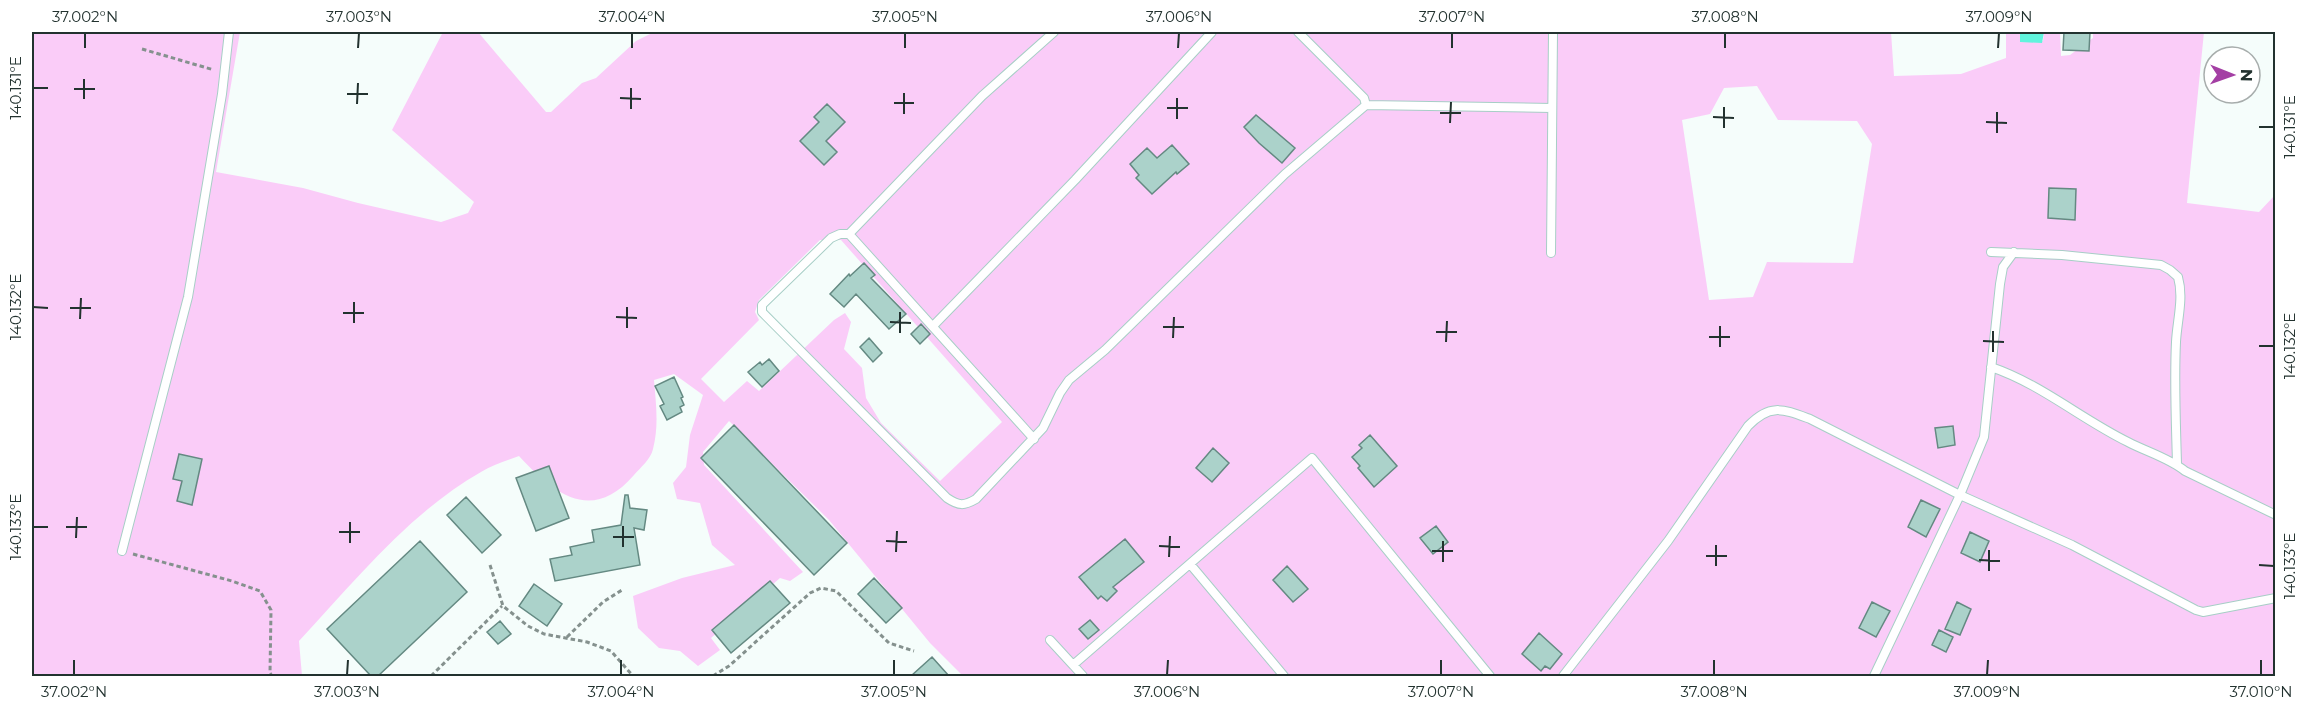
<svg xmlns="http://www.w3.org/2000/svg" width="2307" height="708" font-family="Montserrat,sans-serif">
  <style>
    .green { fill: #faccf8; fill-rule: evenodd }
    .water { fill: #60f4dd }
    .building { fill: #abd2ca; stroke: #648982; stroke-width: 1.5 }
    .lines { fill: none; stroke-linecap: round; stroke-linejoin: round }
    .lane-casing { stroke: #a7cec6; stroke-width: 10 }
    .path { stroke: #85918e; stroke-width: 3; stroke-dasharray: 4.5 3; stroke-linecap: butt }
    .lane { stroke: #fff; stroke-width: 8 }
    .ticks { fill: none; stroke: #22322f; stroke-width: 2 }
    .neatline { fill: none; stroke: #22322f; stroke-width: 2 }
    .ticks-label { font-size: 15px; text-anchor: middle; fill: #22322f }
  </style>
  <rect width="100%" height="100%" fill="#f5fdfb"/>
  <path class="green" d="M32,32H240L216,172L303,188L358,203L441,222L468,213L474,202L392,130L443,32H478L546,112H551L582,83L596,78L636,41L654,32H1891L1894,76L1961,74L2006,58V32H2020V42L2043,41L2044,32H2060L2061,56L2070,55L2093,38V32H2204L2187,203L2259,212L2275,195V676H963L930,643L829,520L729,421L703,452L704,465L803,572L790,581L780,578L711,638L720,650L698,666L680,651L659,648L638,628L633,596L682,578L735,565L712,545L700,503L677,499L673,483L686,467L690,435L703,395L674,374L654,380C656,404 659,426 653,449C651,459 640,468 634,475C592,524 554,494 519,456C506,461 492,465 481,472C409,513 355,581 299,641L302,676H32ZM1757,86L1778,120L1857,121L1872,144L1853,263L1767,262L1753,297L1709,300L1682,120L1710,114L1724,88ZM820,240H841L1002,422L940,481L881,423L866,398L862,368L844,349L851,322L845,313L834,320L759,391L747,381L724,402L701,379L759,320L755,312L759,300Z"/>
  <path class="water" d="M2020,32H2044L2042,43L2020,42Z"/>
  <path class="building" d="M2064,32H2090L2089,51L2063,50Z
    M827,104L845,122L826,141L837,152L824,165L800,141L819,122L814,117Z
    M1256,115L1295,148L1282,163L1259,143L1244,127Z
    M1172,145L1189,164L1177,174L1176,172L1152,194L1136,178L1139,175L1130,164L1147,148L1157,158Z
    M2049,188L2076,189L2075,220L2048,218Z
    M864,263L875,275L871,278L906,314L889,329L856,294L844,307L830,294L849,274L850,276Z
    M921,324L930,334L920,344L911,334Z
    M869,338L882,353L873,362L860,347Z
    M769,359L779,371L762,387L748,372L760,362L762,365Z
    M674,377L683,397L681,398L684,405L680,407L682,412L667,420L660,406L664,404L655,386Z
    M734,425L847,543L814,575L701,458Z
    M1953,426L1955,445L1938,448L1935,428Z
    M1370,435L1397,466L1374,487L1358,468L1360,466L1352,457L1362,448L1359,445Z
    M1213,448L1229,463L1212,482L1196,468Z
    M179,454L202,459L192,505L177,501L182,481L173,479Z
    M549,466L569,518L536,531L516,478Z
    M625,495H628L630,508L647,510L644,530L634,528L640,565L555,581L550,559L572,555L570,547L594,542L592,530L621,525Z
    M466,497L501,535L482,553L447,515Z
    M1921,500L1940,509L1926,537L1908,527Z
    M1436,526L1448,542L1433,554L1420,538Z
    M1970,532L1989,541L1980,562L1961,553Z
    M1125,539L1144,562L1113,587L1117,591L1107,601L1101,596L1098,599L1079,577Z
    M420,541L467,592L378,676H371L327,629Z
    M1287,566L1308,589L1293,602L1273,580Z
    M874,578L902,608L886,623L858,594Z
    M770,581L790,603L731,653L712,630Z
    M534,584L562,604L547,626L519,606Z
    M1872,602L1890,611L1876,637L1859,628Z
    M1957,602L1971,609L1960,635L1945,629Z
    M1090,620L1099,630L1088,639L1079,629Z
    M500,621L511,634L498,644L487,632Z
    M1939,630L1953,637L1946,652L1932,645Z
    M1539,633L1562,654L1550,669L1545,666L1541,671L1522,654Z
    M932,657L949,676H911Z"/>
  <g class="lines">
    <defs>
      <path id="lane" d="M1298,32L1364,98L1366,105
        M849,234L982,96L1054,32
        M1991,252L2062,255L2161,265L2170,270L2178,277C2184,298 2177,321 2176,342C2174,383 2176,424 2177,464
        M1551,253L1553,32
        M933,326L1075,180L1212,32
        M1991,367C2041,384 2081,419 2128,442C2147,452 2169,458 2185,471L2276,515
        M1034,439L849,234H840L831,238L762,305V312L947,498C959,506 964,506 976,499L1043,428L1060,393L1069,380L1105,350L1285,174L1366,105L1552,108
        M122,551L188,297L222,94L229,32
        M1190,564L1284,676
        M1050,640L1073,665
        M1083,676L1073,665L1312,458L1490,676
        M1563,676L1668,541L1748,426C1770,403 1783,409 1810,419L1960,495L2072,545L2196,610L2203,612L2276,598
        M1874,676L1960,495L1984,437L2000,284L2003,267L2014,252"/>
    </defs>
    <use href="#lane" class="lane-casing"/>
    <path class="path" d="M142,49L214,70
      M133,554L232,581L260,591L271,610L270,673L272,676
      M490,565L503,606L528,626L544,634L587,642L611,651L633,676
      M567,637L603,602L622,590
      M431,676L502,606
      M713,676L729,666L810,593L821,588L836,591L889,643L914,651"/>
    <use href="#lane" class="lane"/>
  </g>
  <path class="ticks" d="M85,48V33M358,48L359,33M632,48V33M905,48V33M1178,48L1179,33M1452,48V33M1725,48V33M1998,48L1999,33M33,88H48M74,89H95M347,94H368M620,98L641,99M84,99V79M894,103H914M357,104L358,83M1167,108H1188M631,109V88M1440,113H1461M904,114V93M1713,117L1734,118M1177,119V98M1986,122L2007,123M1450,123L1451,102M2259,127H2274M1724,128V107M1997,133V112M33,307L48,308M70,308H91M343,313H364M616,317L637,318M80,319L81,298M890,322L911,323M354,323V302M1163,327H1184M627,328V307M1436,332H1457M900,333V312M1709,337H1730M1173,338L1174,317M1983,341L2004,342M1446,342L1447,321M2259,346H2274M1720,347V326M1993,352V331M33,527H48M66,527H87M339,532H360M613,537H634M76,538L77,517M886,541L907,542M350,543V522M1159,546L1180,547M623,547V526M1432,551H1453M896,552L897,531M1706,556H1727M1169,557L1170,536M1979,560L2000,561M1443,562V541M2259,565L2274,566M1716,566V545M1989,571V550M74,675V660M347,675L348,660M621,675V660M894,675V660M1167,675L1168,660M1441,675V660M1714,675V660M1987,675L1988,660M2261,675V660"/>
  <rect width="2307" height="708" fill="none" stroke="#ffffff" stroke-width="66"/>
  <g transform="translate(2232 75) rotate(91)"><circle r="28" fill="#ffffff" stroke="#a7adac" stroke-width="1.5"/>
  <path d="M0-4.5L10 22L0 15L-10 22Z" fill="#a43fa4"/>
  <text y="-9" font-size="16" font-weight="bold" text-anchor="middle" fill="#22322f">N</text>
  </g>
  <rect x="33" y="33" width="2241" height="642" class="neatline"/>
  <g class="ticks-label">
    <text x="85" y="22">37.002°N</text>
    <text x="359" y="22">37.003°N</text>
    <text x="632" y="22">37.004°N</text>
    <text x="905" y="22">37.005°N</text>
    <text x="1179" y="22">37.006°N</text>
    <text x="1452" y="22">37.007°N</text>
    <text x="1725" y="22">37.008°N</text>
    <text x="1999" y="22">37.009°N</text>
    <text transform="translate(16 88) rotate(-90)" y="5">140.131°E</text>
    <text transform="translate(2290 127) rotate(-90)" y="5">140.131°E</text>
    <text transform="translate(16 307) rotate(-90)" y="5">140.132°E</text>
    <text transform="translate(2290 346) rotate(-90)" y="5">140.132°E</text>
    <text transform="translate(16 527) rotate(-90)" y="5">140.133°E</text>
    <text transform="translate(2290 566) rotate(-90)" y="5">140.133°E</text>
    <text x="74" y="697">37.002°N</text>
    <text x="347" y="697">37.003°N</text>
    <text x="621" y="697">37.004°N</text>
    <text x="894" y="697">37.005°N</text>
    <text x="1167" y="697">37.006°N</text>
    <text x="1441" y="697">37.007°N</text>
    <text x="1714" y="697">37.008°N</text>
    <text x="1987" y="697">37.009°N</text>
    <text x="2261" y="697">37.010°N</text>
  </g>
</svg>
